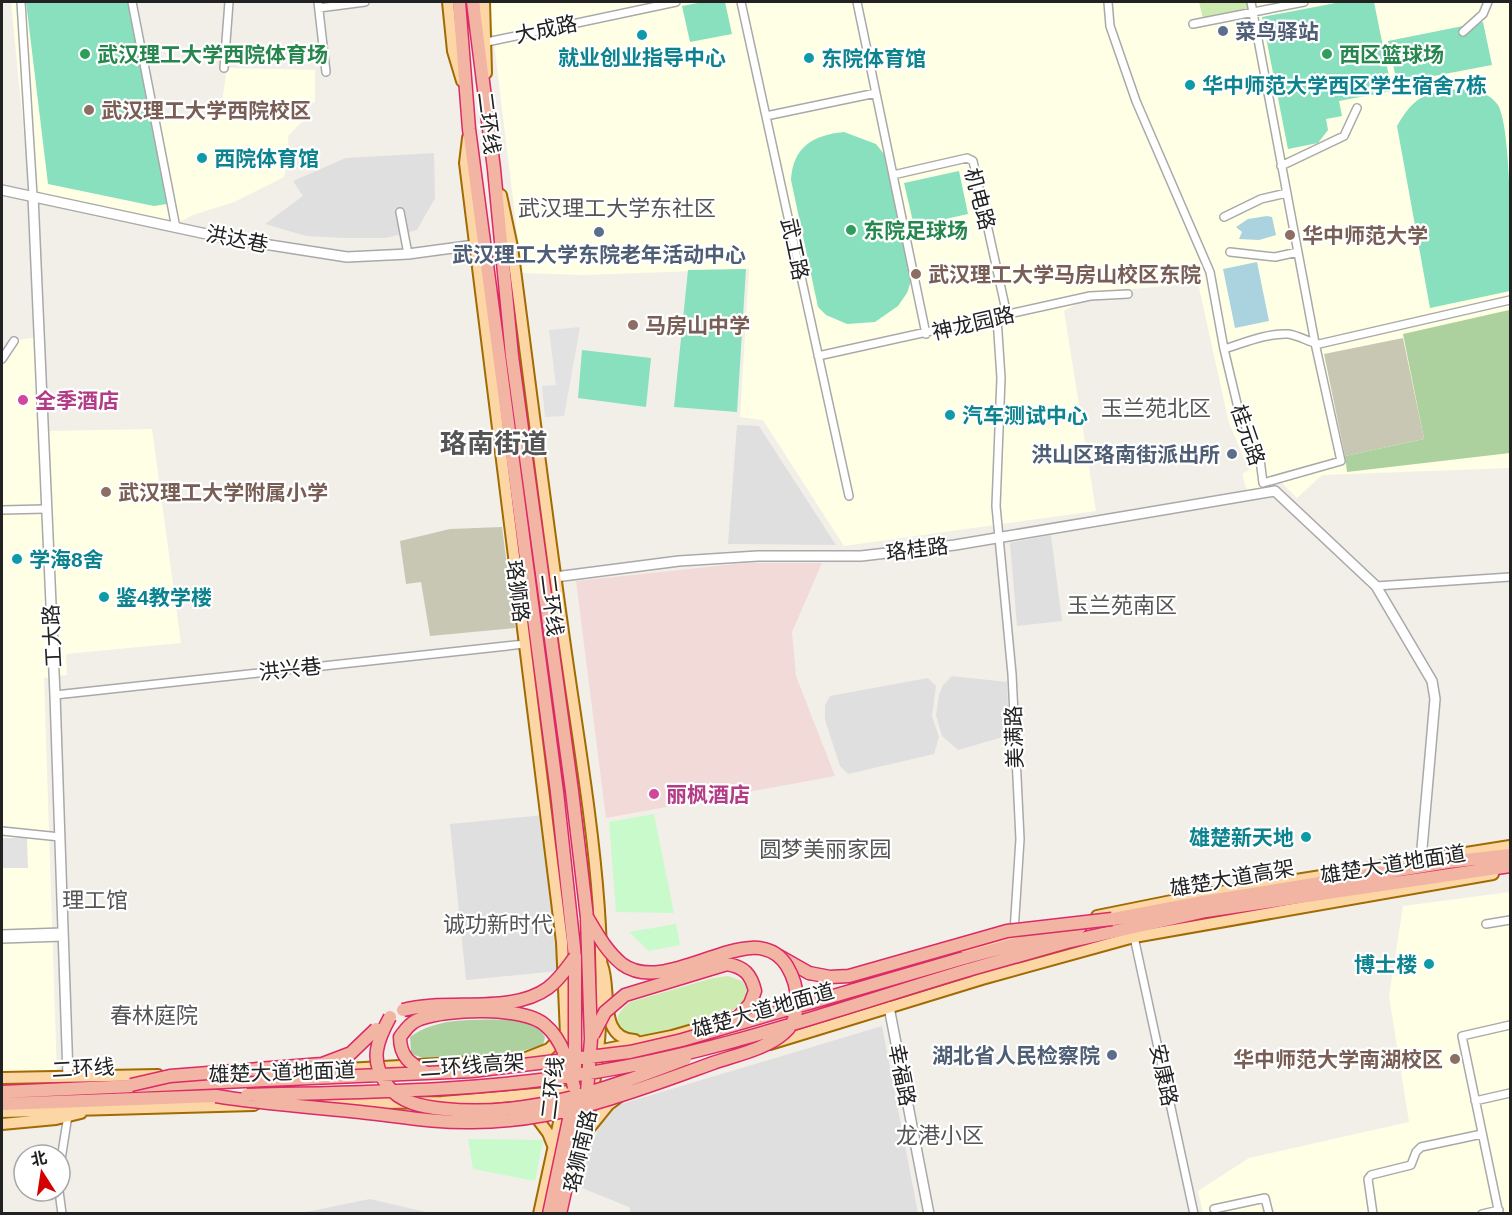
<svg xmlns="http://www.w3.org/2000/svg" width="1512" height="1215" font-family="Helvetica,'Noto Sans SC',sans-serif">
  <style>
    .residential { fill: #e0dfdf }
    .commercial { fill: #f2dad9 }
    .education { fill: #ffffe5 }
    .construction { fill: #c7c7b4 }
    .grass { fill: #cdebb0 }
    .forest { fill: #add19e }
    .park { fill: #c8facc }
    .pitch { fill: #88e0be }
    .parking { fill: #e2e2e2 }
    .water { fill: #aad3df }
    .lines { fill: none; stroke-linecap: round; stroke-linejoin: round }
    .minor-casing { stroke: #a9a9a9; stroke-width: 10 }
    .tertiary-casing { stroke: #a9a9a9; stroke-width: 12 }
    .primary-casing { stroke: #a06b00; stroke-width: 14 }
    .trunk-casing { stroke: #dc2a67; stroke-width: 15 }
    .minor { stroke: #fff; stroke-width: 7 }
    .tertiary { stroke: #fff; stroke-width: 9 }
    .primary { stroke: #fcd6a4; stroke-width: 10 }
    .trunk { stroke: #f2b4a3; stroke-width: 12 }
    .trunk-bridge-casing { stroke: #dc2a67; stroke-width: 15; stroke-linecap: butt }
    .trunk-bridge { stroke: #f2b4a3; stroke-width: 12 }
    .service-dot { fill: #5c6f8a; stroke: #fff; stroke-width: 2 }
    .culture-dot { fill: #0f9aa8; stroke: #fff; stroke-width: 2 }
    .leisure-dot { fill: #2e9e5b; stroke: #fff; stroke-width: 2 }
    .education-dot { fill: #8d6e63; stroke: #fff; stroke-width: 2 }
    .hotel-dot { fill: #d1479c; stroke: #fff; stroke-width: 2 }
    .labels { text-anchor: middle; dominant-baseline: central; stroke-width: 4.5; stroke-linejoin: round; paint-order: stroke }
    .street-label { font-size: 21px; fill: #222; stroke: #fff }
    .service-label { font-size: 21px; font-weight: bold; fill: #4e5e75; stroke: #fff; text-anchor: end }
    .leisure-label { font-size: 21px; font-weight: bold; fill: #27864d; stroke: #fff; text-anchor: start }
    .culture-label { font-size: 21px; font-weight: bold; fill: #0d838f; stroke: #fff; text-anchor: start }
    .education-label { font-size: 21px; font-weight: bold; fill: #785e54; stroke: #fff; text-anchor: start }
    .hotel-label { font-size: 21px; font-weight: bold; fill: #b23c85; stroke: #fff; text-anchor: start }
    .neighbourhood-label { font-size: 22px; fill: #555; stroke: #fff }
    .district-label { font-size: 27px; font-weight: bold; fill: #555; stroke: #fff }
  </style>
  <rect width="100%" height="100%" fill="#f2efe9"/>
  <path class="residential" d="M434,153L435,198L417,230L386,238H344L306,236L265,224L303,196L293,181L346,158Z
    M737,425L759,426L836,545L728,544Z
    M1051,535L1062,621L1017,626L1010,543Z
    M952,676L1007,682L1009,728L1003,737L958,750L942,736L936,715L939,695L943,685Z
    M928,678L936,686L932,716L939,737L934,754L848,774L840,766L825,720V705L830,696Z
    M544,815L559,971L466,980L450,824Z
    M882,1026L918,1213H631L629,1207L582,1188L588,1152L601,1123L618,1105Z
    M370,1199L430,1213H301Z"/>
  <path class="commercial" d="M745,563H822L792,632L796,676L835,776L606,818L576,581Z"/>
  <path class="education" d="M11,2H136L158,122L220,116L227,68L315,70V102L307,105L308,115L288,136L289,158L284,177L234,202L193,215L171,226L30,196Z
    M489,2H1510V468L1322,475L1297,498L1282,483L1247,491L1242,474L1249,470L1229,423L1198,283L1090,293V296L1064,311L1096,511L844,546L763,420L740,417L749,269L584,275L522,273Z
    M37,337L46,431L152,429L181,643L66,654L67,675L44,678L57,1076L2,1075V355L12,341Z
    M1510,892V1213H1203L1198,1191L1249,1158L1409,1122L1389,996L1403,906Z"/>
  <path class="construction" d="M1403,338L1424,439L1345,456L1324,354Z
    M502,527L515,628L430,636L421,582L406,584L400,541L450,529Z"/>
  <path class="grass" d="M1199,2H1248L1249,10L1203,19Z
    M728,976L742,981L747,988C747,994 746,999 741,1004C724,1020 664,1036 640,1035C614,1034 610,1017 630,1002L713,978Z"/>
  <path class="forest" d="M1509,310L1510,453L1347,472L1345,456L1424,439L1403,334Z
    M517,1019L537,1026L545,1037L543,1045C512,1055 439,1070 411,1053L410,1037C440,1015 481,1021 517,1019Z"/>
  <path class="park" d="M654,814L674,913L616,912L609,822Z
    M676,924L680,945L649,951L629,932Z
    M468,1139L543,1140L535,1181L473,1169Z"/>
  <path class="pitch" d="M26,2H128L170,201L167,204L154,206L48,184Z
    M703,2H725L732,34L690,42L682,6Z
    M1341,2H1374L1392,91L1339,101L1342,116L1326,119L1328,130L1318,143L1288,149L1262,17Z
    M1483,22L1492,65L1397,83L1388,41Z
    M1466,89C1479,92 1489,93 1498,105C1512,129 1511,256 1510,291L1430,308L1397,126C1416,93 1429,91 1466,89Z
    M844,132L876,144L884,154L911,281L907,293L898,306L875,322L847,324L826,315L818,307L791,180C793,147 813,135 844,132Z
    M959,171L968,214L914,226L904,183Z
    M746,269L737,412L674,407L688,270Z
    M582,350L651,358L646,407L578,398Z"/>
  <path class="parking" d="M580,327L564,416L545,417L542,386L556,385L549,330Z
    M2,838H27L28,868H2Z"/>
  <path class="water" d="M1267,216L1272,217L1276,235L1259,240L1239,239L1242,232L1236,227L1248,219Z
    M1257,262L1269,321L1235,328L1223,269Z"/>
  <g class="lines">
    <defs>
      <path id="minor" d="M21,2L33,196
        M132,2L176,228
        M318,2L326,72
        M741,2L849,496
        M857,2L926,334
        M1108,2L1110,26L1136,101L1210,272L1224,349L1239,412L1260,459L1263,483
        M1251,2L1315,343L1341,461L1263,483
        M319,8L365,2
        M1193,24L1304,2
        M1463,32L1483,14L1488,2
        M487,42L676,2
        M224,68L229,2
        M766,116L876,93
        M1281,166L1344,136L1357,108
        M893,175L967,158L973,161L1007,315
        M400,212L408,254
        M1224,217L1261,199L1287,193
        M1230,252L1275,257L1298,252
        M997,318L1001,378L996,506L1012,674L1020,839L1014,932
        M1224,349C1244,343 1267,333 1288,334C1298,335 1308,342 1319,344L1510,300
        M818,356L1090,296L1128,294
        M2,359L14,341
        M2,510L45,509
        M1376,586L1510,577
        M55,695L525,644
        M2,831L60,837
        M1486,924L1510,920
        M2,934L63,932
        M1134,937L1194,1214
        M2,939L63,937
        M1475,1101L1510,1093
        M60,1166L68,1115
        M59,1191L62,1214
        M1214,1209L1265,1198L1269,1214
        M1373,1214L1368,1179L1371,1175L1411,1165L1416,1152L1421,1147L1482,1134
        M1482,1214L1499,1210
        M1499,1214L1462,1036L1510,1025"/>
      <path id="tertiary" d="M2,190L225,238L347,257L408,254L475,245
        M33,196L55,695L68,1076
        M555,577L679,561L758,556H861L955,545L1275,491L1376,586L1432,681L1435,699L1421,860
        M889,1007L929,1214"/>
      <path id="primary" d="M448,2L453,51L462,81
        M484,2L486,73
        M468,138L465,163L562,942L567,1058
        M501,195L512,247C530,384 547,522 567,660C587,800 617,956 592,1096
        M1097,916L1201,895L1510,846
        M602,965C612,989 597,1039 635,1040
        M906,969L1035,932
        M770,1044L982,979L1134,937L1493,874
        M602,1050L672,1036L738,1017
        M521,1060L549,1049L562,1036
        M291,1072L527,1059
        M2,1078L158,1075
        M643,1080L680,1070
        M324,1104L442,1102L583,1090
        M2,1112L254,1105
        M533,1113L548,1133L554,1148
        M2,1124L56,1119L81,1113
        M587,1131L608,1105L641,1080
        M579,1155L588,1115
        M539,1214L563,1104"/>
      <path id="trunk" d="M459,2L469,129L557,792L575,957
        M473,2L494,169L512,356L572,791L587,917
        M1103,921L1203,902L1448,862L1510,855
        M779,956L809,973
        M964,958L1080,927
        M968,970L1067,942L1206,911L1510,866
        M2,1092L265,1080
        M2,1104L216,1096"/>
    </defs>
    <use href="#minor" class="minor-casing"/>
    <use href="#tertiary" class="tertiary-casing"/>
    <use href="#primary" class="primary-casing"/>
    <use href="#trunk" class="trunk-casing"/>
    <use href="#minor" class="minor"/>
    <use href="#tertiary" class="tertiary"/>
    <use href="#primary" class="primary"/>
    <use href="#trunk" class="trunk"/>
    <defs>
      <path id="trunk-bridge" d="M575,957V1067
        M809,973L830,977L849,976L1007,931L1112,919
        M403,1010C447,998 511,1015 548,988C559,980 567,968 575,957
        M390,1017C377,1041 369,1060 387,1085C400,1103 423,1107 444,1109C529,1118 607,1089 685,1059
        M593,1035L605,1012L625,995L727,964C744,967 751,974 755,991L750,1004L731,1025
        M426,1073C410,1063 400,1057 400,1037C406,1029 411,1022 420,1019C446,1009 524,1006 545,1025C563,1040 569,1065 574,1087
        M265,1080L473,1071L630,1052L682,1040L964,958
        M131,1085L170,1076L322,1064L351,1053L376,1029
        M247,1095C359,1092 473,1092 583,1074C714,1054 841,1008 968,970
        M216,1096C264,1104 312,1107 360,1112C398,1116 435,1123 473,1122C557,1122 636,1091 713,1063C736,1055 766,1049 784,1033C803,1017 799,986 787,966C754,912 669,999 622,964C607,952 597,934 587,917
        M549,1214L572,1105
        M560,1214L587,1092L591,1039L587,919"/>
    </defs>
    <use href="#trunk-bridge" class="trunk-bridge-casing"/>
    <use href="#trunk-bridge" class="trunk-bridge"/>
  </g>
  <g class="service-dot">
    <circle cx="1223" cy="31" r="6"/>
    <circle cx="599" cy="232" r="6"/>
    <circle cx="1232" cy="454" r="6"/>
    <circle cx="1112" cy="1055" r="6"/>
  </g>
  <g class="culture-dot">
    <circle cx="642" cy="35" r="6"/>
    <circle cx="809" cy="58" r="6"/>
    <circle cx="1190" cy="85" r="6"/>
    <circle cx="202" cy="158" r="6"/>
    <circle cx="950" cy="415" r="6"/>
    <circle cx="17" cy="559" r="6"/>
    <circle cx="104" cy="597" r="6"/>
    <circle cx="1306" cy="837" r="6"/>
    <circle cx="1429" cy="964" r="6"/>
  </g>
  <g class="leisure-dot">
    <circle cx="85" cy="54" r="6"/>
    <circle cx="1327" cy="54" r="6"/>
    <circle cx="851" cy="230" r="6"/>
  </g>
  <g class="education-dot">
    <circle cx="89" cy="110" r="6"/>
    <circle cx="1290" cy="235" r="6"/>
    <circle cx="916" cy="274" r="6"/>
    <circle cx="633" cy="325" r="6"/>
    <circle cx="106" cy="492" r="6"/>
    <circle cx="1455" cy="1059" r="6"/>
  </g>
  <g class="hotel-dot">
    <circle cx="23" cy="400" r="6"/>
    <circle cx="654" cy="794" r="6"/>
  </g>
  <g class="labels">
    <g class="street-label">
      <text transform="translate(546 29) rotate(-12)">大成路</text>
      <text transform="translate(489 123) rotate(83)">二环线</text>
      <text transform="translate(980 199) rotate(75)">机电路</text>
      <text transform="translate(237 239) rotate(11)">洪达巷</text>
      <text transform="translate(795 249) rotate(78)">武工路</text>
      <text transform="translate(973 323) rotate(-13)">神龙园路</text>
      <text transform="translate(1248 435) rotate(71)">桂元路</text>
      <text transform="translate(917 549) rotate(-7)">珞桂路</text>
      <text transform="translate(518 591) rotate(83)">珞狮路</text>
      <text transform="translate(552 605) rotate(83)">二环线</text>
      <text transform="translate(52 636) rotate(-93)">工大路</text>
      <text transform="translate(290 669) rotate(-6)">洪兴巷</text>
      <text transform="translate(1014 737) rotate(-92)">美满路</text>
      <text transform="translate(1393 864) rotate(-9)">雄楚大道地面道</text>
      <text transform="translate(1232 878) rotate(-10)">雄楚大道高架</text>
      <text transform="translate(763 1010) rotate(-16)">雄楚大道地面道</text>
      <text transform="translate(472 1065) rotate(-4)">二环线高架</text>
      <text transform="translate(83 1068) rotate(-3)">二环线</text>
      <text transform="translate(282 1072) rotate(-2)">雄楚大道地面道</text>
      <text transform="translate(902 1075) rotate(79)">幸福路</text>
      <text transform="translate(1164 1075) rotate(78)">安康路</text>
      <text transform="translate(552 1088) rotate(-83)">二环线</text>
      <text transform="translate(580 1151) rotate(-77)">珞狮南路</text>
    </g>
    <g class="service-label">
      <text x="1235" y="31" text-anchor="start">菜鸟驿站</text>
      <text x="599" y="254" text-anchor="middle">武汉理工大学东院老年活动中心</text>
      <text x="1220" y="454">洪山区珞南街派出所</text>
      <text x="1100" y="1055">湖北省人民检察院</text>
    </g>
    <g class="leisure-label">
      <text x="97" y="54">武汉理工大学西院体育场</text>
      <text x="1339" y="54">西区篮球场</text>
      <text x="863" y="230">东院足球场</text>
    </g>
    <g class="culture-label">
      <text x="642" y="57" text-anchor="middle">就业创业指导中心</text>
      <text x="821" y="58">东院体育馆</text>
      <text x="1202" y="85">华中师范大学西区学生宿舍7栋</text>
      <text x="214" y="158">西院体育馆</text>
      <text x="962" y="415">汽车测试中心</text>
      <text x="29" y="559">学海8舍</text>
      <text x="116" y="597">鉴4教学楼</text>
      <text x="1294" y="837" text-anchor="end">雄楚新天地</text>
      <text x="1417" y="964" text-anchor="end">博士楼</text>
    </g>
    <g class="education-label">
      <text x="101" y="110">武汉理工大学西院校区</text>
      <text x="1302" y="235">华中师范大学</text>
      <text x="928" y="274">武汉理工大学马房山校区东院</text>
      <text x="645" y="325">马房山中学</text>
      <text x="118" y="492">武汉理工大学附属小学</text>
      <text x="1443" y="1059" text-anchor="end">华中师范大学南湖校区</text>
    </g>
    <g class="hotel-label">
      <text x="35" y="400">全季酒店</text>
      <text x="666" y="794">丽枫酒店</text>
    </g>
    <g class="neighbourhood-label">
      <text x="617" y="208">武汉理工大学东社区</text>
      <text x="1156" y="408">玉兰苑北区</text>
      <text x="1122" y="605">玉兰苑南区</text>
      <text x="825" y="849">圆梦美丽家园</text>
      <text x="95" y="900">理工馆</text>
      <text x="498" y="924">诚功新时代</text>
      <text x="154" y="1015">春林庭院</text>
      <text x="940" y="1135">龙港小区</text>
    </g>
    <g class="district-label">
      <text x="494" y="444">珞南街道</text>
    </g>
  </g>
  <rect width="1512" height="1215" fill="none" stroke="#222222" stroke-width="6"/>
  <g transform="translate(42 1173) rotate(348)"><circle r="28" fill="#ffffff" stroke="#a7a7a7" stroke-width="1.5"/>
  <path d="M0-4.5L10 22L0 15L-10 22Z" fill="#d40000"/>
  <text y="-9" font-size="16" font-weight="bold" text-anchor="middle" fill="#222222">北</text>
  </g>
</svg>
